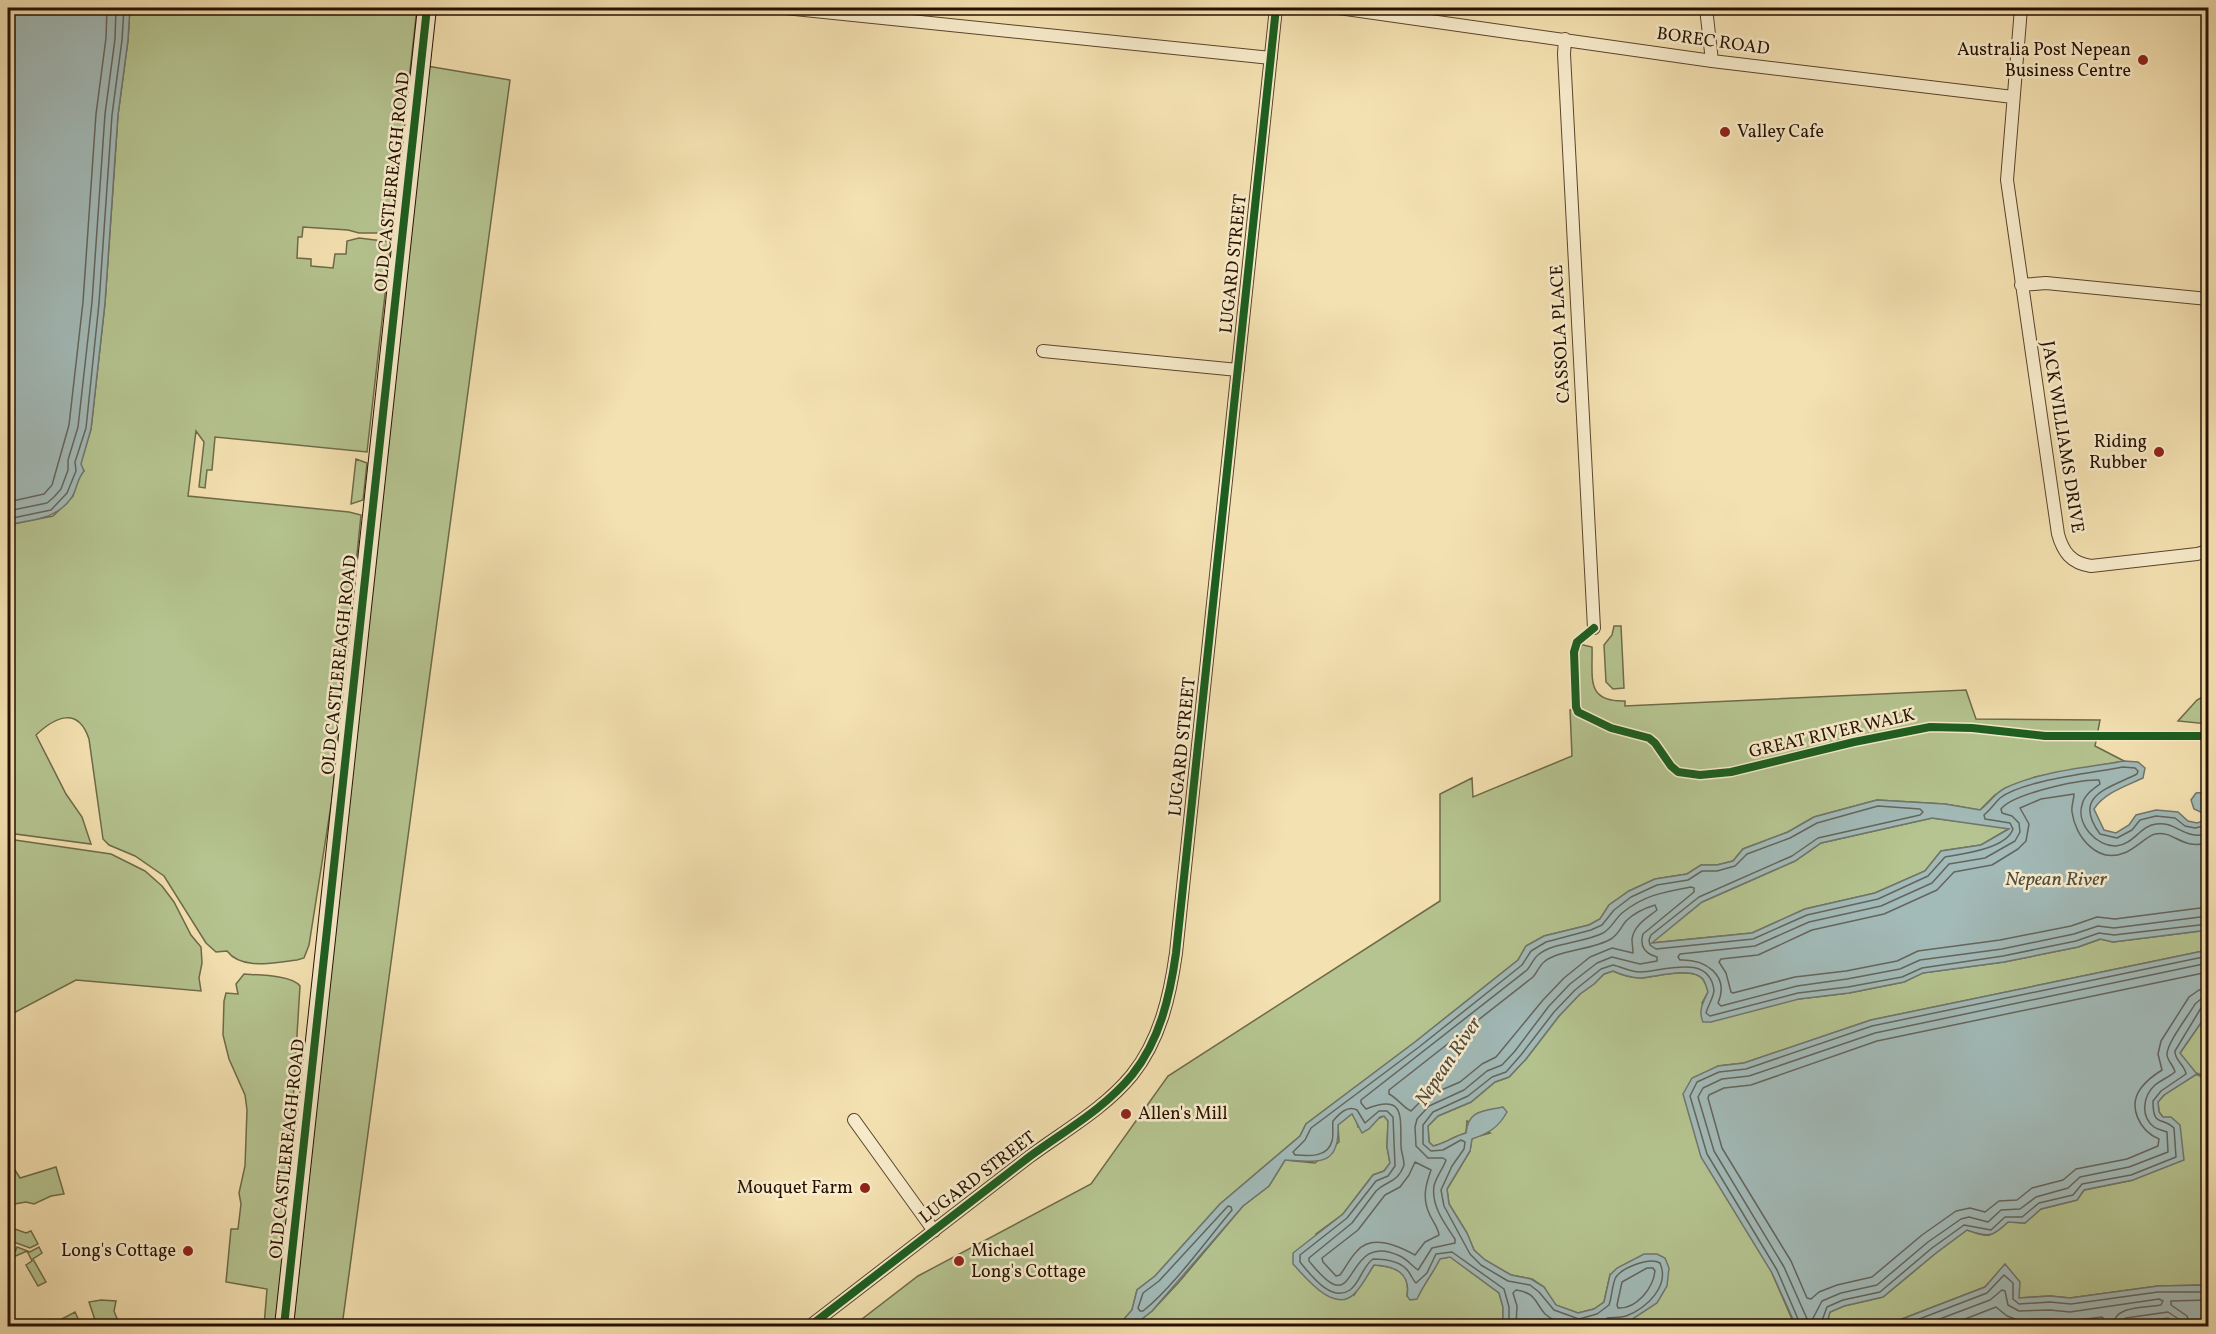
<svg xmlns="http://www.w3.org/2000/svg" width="2216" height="1334" font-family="Vollkorn,serif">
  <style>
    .green { fill: #b5c490; stroke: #6e6a48; stroke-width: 1.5 }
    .water { fill: #a2bab8; stroke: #70766e; stroke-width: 1.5; fill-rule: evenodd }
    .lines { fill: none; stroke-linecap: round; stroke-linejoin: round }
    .shore { stroke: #64655c; stroke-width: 1.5 }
    .stream { stroke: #70766e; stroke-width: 3 }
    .street-casing { stroke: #5a442c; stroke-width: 14 }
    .secondary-casing { stroke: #261000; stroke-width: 20 }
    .street { stroke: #f8eccc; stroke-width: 12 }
    .secondary { stroke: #f8eccc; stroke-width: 18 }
    .cycleway-casing { stroke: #f8eccc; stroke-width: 11 }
    .cycleway { stroke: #1b5e20; stroke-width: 8 }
    .poi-dot { fill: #8f2418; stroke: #f8eccc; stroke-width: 2 }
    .labels { text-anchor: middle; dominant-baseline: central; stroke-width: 5; stroke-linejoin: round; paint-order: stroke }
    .street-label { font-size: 18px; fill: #261000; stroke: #f8eccc }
    .poi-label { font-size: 18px; fill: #261000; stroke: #f8eccc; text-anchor: end }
    .water-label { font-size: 20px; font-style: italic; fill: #514c40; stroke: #f8eccc }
  </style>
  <rect width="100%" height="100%" fill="#f4e1b1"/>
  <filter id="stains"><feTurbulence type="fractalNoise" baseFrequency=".00333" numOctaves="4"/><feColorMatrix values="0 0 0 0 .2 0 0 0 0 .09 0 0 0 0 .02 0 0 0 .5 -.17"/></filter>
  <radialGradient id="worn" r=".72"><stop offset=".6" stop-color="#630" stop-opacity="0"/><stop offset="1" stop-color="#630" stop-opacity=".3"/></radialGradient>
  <path class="green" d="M130,8H417L392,233H359L348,230L303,227L302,237H298L297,258L311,259V266L333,268L335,254H346L347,241L359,238L391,242L367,452L215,437L212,470H207L205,488L199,487L204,442L196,431L188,496L349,512L361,515L332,799L309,945L304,958L297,960C276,962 242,971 227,951L216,952L206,943L164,876L135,856L109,845L103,839L89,739C78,706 55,717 36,735L66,794L82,817L91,844L8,833V525L53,516L73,496L78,478L84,471L80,464L91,429L105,303L118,115L128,40Z
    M427,66L510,80L342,1326H293Z
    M356,459L367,463L363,500L351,504Z
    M1614,626H1621L1624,688L1613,689L1606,682L1604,645L1612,635Z
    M1579,644L1592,647C1593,678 1585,702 1625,701V706L1966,690L1976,719L2100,720L2095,746L2124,761L2035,777L1995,795L1980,810L1945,804L1877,800L1814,817L1788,832L1743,849L1733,861L1717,865H1701L1687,874L1655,879L1629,891L1609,905L1600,919L1589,925L1544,936L1526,946L1518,960L1415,1042L1306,1124L1300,1136L1220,1204L1155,1276L1137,1290L1132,1310L1118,1326H853L918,1276L1091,1184L1168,1076L1440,901V794L1472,778L1473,797L1572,756L1570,710L1578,709L1576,652Z
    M2208,694V724L2178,721L2197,700Z
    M1932,818L2010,828L1981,845L1941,851L1925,871L1875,893L1805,909L1752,933L1651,943L1702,902L1795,861L1821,843Z
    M8,839L111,854L145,871L162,886L174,902L191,935L201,947L202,963L199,978L201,991L76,980L8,1016V1006L11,1005L8,1001Z
    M2208,930V950L1871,1020L1744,1063L1718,1066L1772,1273L1795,1326H1598L1628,1322L1610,1275L1604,1302L1594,1309L1578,1313L1555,1305L1544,1287L1532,1279L1511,1275L1485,1260L1474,1250L1467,1233L1449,1204L1447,1189L1470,1151L1472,1138L1490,1133L1467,1121L1466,1133C1454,1136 1444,1144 1433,1146L1429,1142L1428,1126L1438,1116L1471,1102L1495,1082L1509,1077L1526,1059L1559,1016L1580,994L1594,984L1604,974L1613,971C1622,975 1631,978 1641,978C1656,977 1692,966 1703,979C1706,982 1707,988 1708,992L1702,1003L1799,999L1849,993L1904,982L1922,973L2004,962L2078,947L2101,939L2113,942Z
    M244,974C259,975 292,975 300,986L294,1084L289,1199L276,1326H264L267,1289L226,1282L231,1229H238L241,1204L239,1193L245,1166L247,1110L245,1095L229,1059L223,1035L224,1001L226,993L238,994L236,984Z
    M2208,998V1295L2205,1285L2158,1286L2070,1298L2050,1296L2018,1298L2005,1265L1985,1287L1902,1319L1890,1326H1826L1830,1312L1844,1306L1883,1297L1936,1253L1967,1230C1989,1238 1991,1238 2008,1222L2025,1223L2041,1209L2077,1200L2084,1190L2133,1180L2163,1117L2159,1112L2158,1102L2164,1095L2180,1053L2205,1017Z
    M1352,1113L1356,1118L1358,1127L1384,1116L1388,1121L1387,1147L1390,1163L1384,1171L1373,1175L1343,1214L1316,1234L1354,1295L1374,1265C1395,1266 1411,1272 1407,1296L1417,1298C1424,1284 1433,1273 1440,1258L1451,1257L1499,1293L1503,1307V1326H1133L1152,1311L1179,1282L1243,1206L1269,1186L1285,1160L1315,1163L1339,1142L1338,1125Z
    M8,1159L20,1178L56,1167L64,1194L51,1196L34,1204L26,1202L8,1205Z
    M11,1214L12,1228L26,1233L31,1231L38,1244L30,1248L8,1240V1216Z
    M17,1247L30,1252L39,1247L42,1253L33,1259L46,1282L38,1286L26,1265L32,1261L27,1251L11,1258L9,1255L15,1252Z
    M101,1300L116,1301L114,1311L120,1326H97L89,1302Z
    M75,1312L81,1325L58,1326V1321Z
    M2168,1318L2179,1326H2107Z"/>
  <path class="water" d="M8,8H130L128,40L118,115L105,303L91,429L81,464L84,471C77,479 77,489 72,497C57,520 32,519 8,525Z
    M2124,761L2138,762L2145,768L2143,778C2126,786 2104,793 2094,809L2104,830L2116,833L2129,825L2136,815L2156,810L2178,812L2188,821L2197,823L2206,820L2203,813L2194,809L2191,800L2196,793L2208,792V930L2113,942L2100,939L2078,947L2004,962L1923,973L1904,982L1849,993L1799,999L1711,1022H1703C1698,1011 1703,1002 1708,992C1706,986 1705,979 1699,976C1686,968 1656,977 1641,978C1631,978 1622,975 1613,971L1604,974L1594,984L1580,994L1559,1016L1526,1059L1509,1077L1495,1082L1471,1102L1438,1116L1428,1126L1429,1142L1433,1146C1444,1144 1454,1136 1466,1133C1468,1110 1483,1111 1503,1107L1507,1112C1498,1128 1489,1133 1472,1139L1470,1151L1447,1189L1449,1204L1467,1233L1474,1250L1485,1260L1511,1275L1531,1279L1544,1287L1556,1305L1578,1313L1594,1309L1604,1302L1610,1275L1617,1268L1644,1254H1657L1665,1258L1669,1268L1667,1286L1657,1303L1628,1322L1598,1326H1503V1307L1499,1293L1450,1257L1440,1259C1433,1273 1424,1284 1417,1299L1410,1300L1407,1296C1411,1273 1395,1266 1374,1265C1368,1274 1363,1285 1355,1293C1335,1315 1306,1278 1293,1264V1253L1343,1214L1373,1175L1384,1171L1390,1163L1387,1147L1388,1121L1384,1116L1380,1117L1369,1129L1362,1133L1352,1114L1338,1125C1340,1167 1318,1162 1285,1160L1269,1186L1243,1206L1152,1311L1133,1326H1118L1132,1310L1137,1290L1155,1276L1220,1204L1300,1136L1306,1124L1415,1042L1518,960L1526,946L1544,936L1589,925L1600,919L1609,905L1629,891L1655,879L1687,874L1701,865H1717L1733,861L1743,849L1788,832L1814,817L1877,800L1945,804L1980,810C1989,803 1995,793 2005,788C2041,771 2085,768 2124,761ZM1932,818L2009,829L1981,845L1941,851L1925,871L1875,893L1805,909L1752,933L1652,943L1702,902L1795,861L1821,843Z
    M2208,950V998L2205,1017L2180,1053L2197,1074L2164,1095L2158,1102L2159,1112L2163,1117H2171L2180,1125L2184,1160L2133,1180L2084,1190L2077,1200L2041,1209L2025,1223L2008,1222C1991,1238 1989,1237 1967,1230L1936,1253L1883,1297L1844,1306L1830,1312L1826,1326H1796L1772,1273L1701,1157L1683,1094L1692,1078L1718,1066L1744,1063L1871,1020Z
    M2005,1264L2020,1282L2019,1298L2050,1296L2070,1298L2158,1286L2206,1285L2208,1295V1326H2179L2168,1318L2107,1326H1890L1902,1319L1985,1287Z"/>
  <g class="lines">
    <path class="shore" d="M8,502L44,494L52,485L69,425L83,302L96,114L106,38L107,8
      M8,511L47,503L54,497L61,489L68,470V460L78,427L92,302L105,114L115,39L116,8
      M8,519L51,510L67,493L76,471L75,462L86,428L99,303L112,115L122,40L124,8
      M2208,834C2182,840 2177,821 2156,824C2140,826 2133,845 2116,846C2097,847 2076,824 2082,805C2084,795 2092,790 2100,784L2099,780C2080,779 2012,794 2001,809L2002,813L2012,816L2019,823L2020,832L2015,841L1985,858L1949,864L1932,883L1881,906L1809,922L1755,946L1680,954L1678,957L1680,960C1705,959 1730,975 1718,1003L1721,1006L1797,986L1847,979L1900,969L1920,960L2002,949L2074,934L2098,926L2114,928L2208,916
      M2208,843C2181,850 2174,830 2155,834C2148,835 2134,850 2124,853C2097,864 2075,836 2072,812C2071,806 2074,800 2074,794L2041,799L2020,808L2029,824L2026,841L2018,849L1992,865L1954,872L1937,890L1884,914L1812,930L1758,955L1721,959L1719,962L1726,973L1731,992L1733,993L1795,977L1846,971L1897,961L1918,951L2000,940L2071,926L2097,917L2115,919L2208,907
      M1691,887L1694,888V892L1643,934C1639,947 1646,954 1657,957V961L1640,964L1612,957L1597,963L1570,984L1549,1006L1515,1051L1502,1065L1487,1071L1464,1090L1429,1106L1417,1119L1415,1127L1416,1146L1428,1158H1443L1446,1160C1443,1169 1436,1177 1434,1186C1431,1206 1445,1224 1455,1239V1243L1432,1248L1418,1270C1412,1266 1407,1259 1400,1256C1352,1233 1356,1295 1333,1284C1324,1280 1315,1268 1309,1261V1258L1352,1223L1376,1191C1387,1180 1397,1184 1404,1165C1404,1158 1401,1152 1401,1146C1400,1117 1406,1093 1366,1109L1361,1103V1100L1527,970C1531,966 1533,959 1538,955C1553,942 1584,943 1603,933C1612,928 1615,919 1622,913C1644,895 1664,892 1691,887Z
      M1655,905L1657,910C1647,918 1634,925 1632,939C1632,944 1633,948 1633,953L1612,948L1590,957L1564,978L1543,1000L1496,1057L1482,1064L1460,1082L1425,1097L1411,1111C1405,1109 1397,1098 1389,1094V1090L1533,977C1537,973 1539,966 1544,962C1557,950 1593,950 1611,939C1619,934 1621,927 1626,921C1634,913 1645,908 1655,905Z
      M2208,963L1875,1033L1749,1076L1722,1079L1703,1088L1698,1097L1714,1151L1784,1267L1808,1321L1811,1322L1822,1301L1841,1293L1877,1285L1928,1242L1961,1219L1969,1217L1988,1222L2001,1210L2020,1209L2036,1197L2068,1188L2080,1177L2129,1167L2168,1152L2167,1132C2163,1130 2158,1130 2154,1127C2140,1116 2143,1096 2155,1085C2161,1080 2169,1077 2175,1072C2174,1066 2168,1062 2167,1055C2166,1044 2189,1015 2195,1004L2201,999L2208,998
      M2208,972L1877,1041L1751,1085L1724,1088L1709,1095L1708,1098L1722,1148L1791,1261L1807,1298L1811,1299L1819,1292L1837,1285L1872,1277L1922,1235L1956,1211L1970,1208L1985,1212L1999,1201L2017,1200L2032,1188L2063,1180L2076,1169L2127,1159L2158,1146L2159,1139C2140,1131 2127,1107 2141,1088C2147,1080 2154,1075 2162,1070L2158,1054L2161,1041L2189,997L2199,990L2208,989
      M1415,1162L1431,1170C1426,1184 1422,1197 1429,1213C1432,1221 1438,1227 1439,1235L1425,1242L1415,1255C1399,1246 1372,1233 1357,1251C1350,1258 1346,1267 1340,1275L1336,1276L1323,1262L1322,1258L1358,1230L1385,1195L1400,1187L1409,1175Z
      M1228,1206L1231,1207L1232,1210C1206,1241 1173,1287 1143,1311H1140L1138,1308L1143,1293L1159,1281Z
      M1647,1268H1653L1655,1271C1653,1288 1637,1309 1618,1308L1617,1305L1622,1282Z
      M1509,1326V1307L1504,1289L1452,1252L1436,1254L1427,1273L1416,1283C1413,1280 1412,1277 1410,1274C1403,1261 1386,1259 1373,1259C1362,1267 1360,1283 1350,1290C1331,1303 1310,1274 1300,1262V1255L1347,1218L1376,1181L1388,1176L1395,1166L1393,1117L1387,1111H1379L1365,1123L1357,1110C1347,1105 1339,1114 1333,1121C1332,1128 1334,1135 1332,1141C1328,1158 1308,1156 1295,1155L1293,1152L1305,1140L1311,1128L1419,1047L1522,965L1531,951L1546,942L1591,930L1602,925L1614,910L1631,897L1657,885L1688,880L1702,871H1717L1735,866L1747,854L1790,838L1817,823L1878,806L1920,809L1923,812L1920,815L1818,838L1792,856L1699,897L1651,935L1649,940L1650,945L1656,949L1753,939L1807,915L1878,899L1928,876L1945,857C1962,854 2006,849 2013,829L2010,823L1985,819L1984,815C1990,810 1995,803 2000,798C2023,780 2093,773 2123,767L2135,768L2138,771L2137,774C2107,789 2072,796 2100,834L2117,838L2132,830L2140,820L2156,816L2175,818L2185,826L2195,828L2208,825
      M1516,1326L1517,1306L1513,1293L1516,1290C1536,1293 1534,1301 1545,1314C1557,1325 1578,1326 1592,1323L1595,1326
      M1603,1326L1607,1318C1613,1317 1620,1318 1626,1316C1647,1308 1670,1286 1660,1263C1650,1257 1623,1267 1616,1277C1612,1284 1612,1297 1609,1305L1597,1314L1579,1319L1554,1310L1539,1292L1530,1285L1508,1281L1481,1265L1470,1254L1444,1206L1441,1190L1452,1166L1464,1149L1465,1142L1461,1140L1443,1150L1431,1151L1423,1144V1125L1433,1112L1468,1096L1492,1077L1506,1072L1521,1055L1554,1012L1575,990L1601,969L1613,965C1622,967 1630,972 1640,972C1664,971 1709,953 1714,990C1714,997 1708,1005 1706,1013L1710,1016L1798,993L1848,987L1902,977L1922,968L2003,956L2076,941L2099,933L2114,935L2208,924
      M1801,1326L1777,1270L1707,1154L1690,1096L1697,1082L1719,1072L1746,1069L1872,1026L2208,956
      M1820,1326L1827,1307L1843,1300L1880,1292L1932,1248L1964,1225L1991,1230L2005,1217H2022L2039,1203L2073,1195L2082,1184L2131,1175L2176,1157L2174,1128C2162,1116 2153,1128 2153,1101L2161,1091L2186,1074C2185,1065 2174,1060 2175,1051L2201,1008L2208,1006
      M1901,1326L1987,1293L2004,1275L2013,1283V1299L2019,1304L2050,1302L2071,1304L2158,1292H2208
      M1921,1326L1990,1300L2002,1290L2005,1291L2008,1305L2019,1311L2050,1310L2070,1312L2159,1299L2163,1301L2161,1305C2145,1308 2114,1305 2113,1326
      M1947,1326L1996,1307L2007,1316L2018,1320L2050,1319L2070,1321L2102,1317L2104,1319V1326
      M2121,1326V1321L2126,1318L2168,1312L2180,1320L2182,1326
      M2190,1326L2187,1316L2171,1305V1301L2208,1300"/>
    <path class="stream" d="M2197,1074L2208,1078"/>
    <defs>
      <path id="street" d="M785,8L1271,58
        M1339,8L1712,61L2013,97
        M1706,8L1712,61
        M2021,8L2007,180L2058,534C2063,552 2071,563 2091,566L2197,554L2208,551
        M1565,39L1564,54L1594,628
        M2021,285L2046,283L2208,299
        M1043,351L1238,370
        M854,1120L934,1231
        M810,1326C883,1270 956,1213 1029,1157C1064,1131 1104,1109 1132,1075C1160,1040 1170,996 1176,953L1276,8"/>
      <path id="secondary" d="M284,1326L427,8"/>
    </defs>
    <use href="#street" class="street-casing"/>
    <use href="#secondary" class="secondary-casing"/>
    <use href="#street" class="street"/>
    <use href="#secondary" class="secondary"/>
    <defs>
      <path id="cycleway" d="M1594,628L1577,642L1574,652L1576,707L1578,712L1611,728L1649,738L1655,743L1671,766L1678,772L1700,775L1731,772L1854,742L1930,727L1972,728L2045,736H2208
        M284,1326L427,8
        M810,1326C883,1270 956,1213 1029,1157C1064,1131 1104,1109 1132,1075C1160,1040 1170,996 1176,953L1276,8"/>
    </defs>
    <use href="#cycleway" class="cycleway-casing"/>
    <use href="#cycleway" class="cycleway"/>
  </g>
  <g class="poi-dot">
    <circle cx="2143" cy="60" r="6"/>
    <circle cx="1725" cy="132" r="6"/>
    <circle cx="2159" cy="452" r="6"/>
    <circle cx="1126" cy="1114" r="6"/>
    <circle cx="865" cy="1188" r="6"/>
    <circle cx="188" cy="1251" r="6"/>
    <circle cx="959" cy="1261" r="6"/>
  </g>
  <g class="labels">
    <g class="street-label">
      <text transform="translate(1713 42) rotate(8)">BOREC ROAD</text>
      <text transform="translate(393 182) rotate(-84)">OLD CASTLEREAGH ROAD</text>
      <text transform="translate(1234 264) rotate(-84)">LUGARD STREET</text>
      <text transform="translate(1561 334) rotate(-93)">CASSOLA PLACE</text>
      <text transform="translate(2062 437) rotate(81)">JACK WILLIAMS DRIVE</text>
      <text transform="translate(340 665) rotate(-84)">OLD CASTLEREAGH ROAD</text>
      <text transform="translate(1832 734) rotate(-13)">GREAT RIVER WALK</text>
      <text transform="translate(1183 747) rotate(-84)">LUGARD STREET</text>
      <text transform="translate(288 1149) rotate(-84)">OLD CASTLEREAGH ROAD</text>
      <text transform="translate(978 1178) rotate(-37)">LUGARD STREET</text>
    </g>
    <g class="poi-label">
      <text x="2131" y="50">Australia Post Nepean<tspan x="2131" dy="21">Business Centre</tspan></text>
      <text x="1737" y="132" text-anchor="start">Valley Cafe</text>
      <text x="2147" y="442">Riding<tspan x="2147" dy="21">Rubber</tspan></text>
      <text x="1138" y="1114" text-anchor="start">Allen's Mill</text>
      <text x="853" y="1188">Mouquet Farm</text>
      <text x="176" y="1251">Long's Cottage</text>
      <text x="971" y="1251" text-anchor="start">Michael<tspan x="971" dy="21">Long's Cottage</tspan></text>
    </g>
    <g class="water-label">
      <text x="2056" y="880">Nepean River</text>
      <text transform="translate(1449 1062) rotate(-56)">Nepean River</text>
    </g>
  </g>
  <rect width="2216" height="1334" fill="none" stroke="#f4e1b1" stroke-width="30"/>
  <rect x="9" y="9" width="2198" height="1316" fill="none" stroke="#261000" stroke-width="3"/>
  <rect x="15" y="15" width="2186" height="1304" fill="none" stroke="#261000" stroke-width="1.5"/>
  <rect width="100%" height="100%" filter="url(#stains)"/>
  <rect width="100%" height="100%" fill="url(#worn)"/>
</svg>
